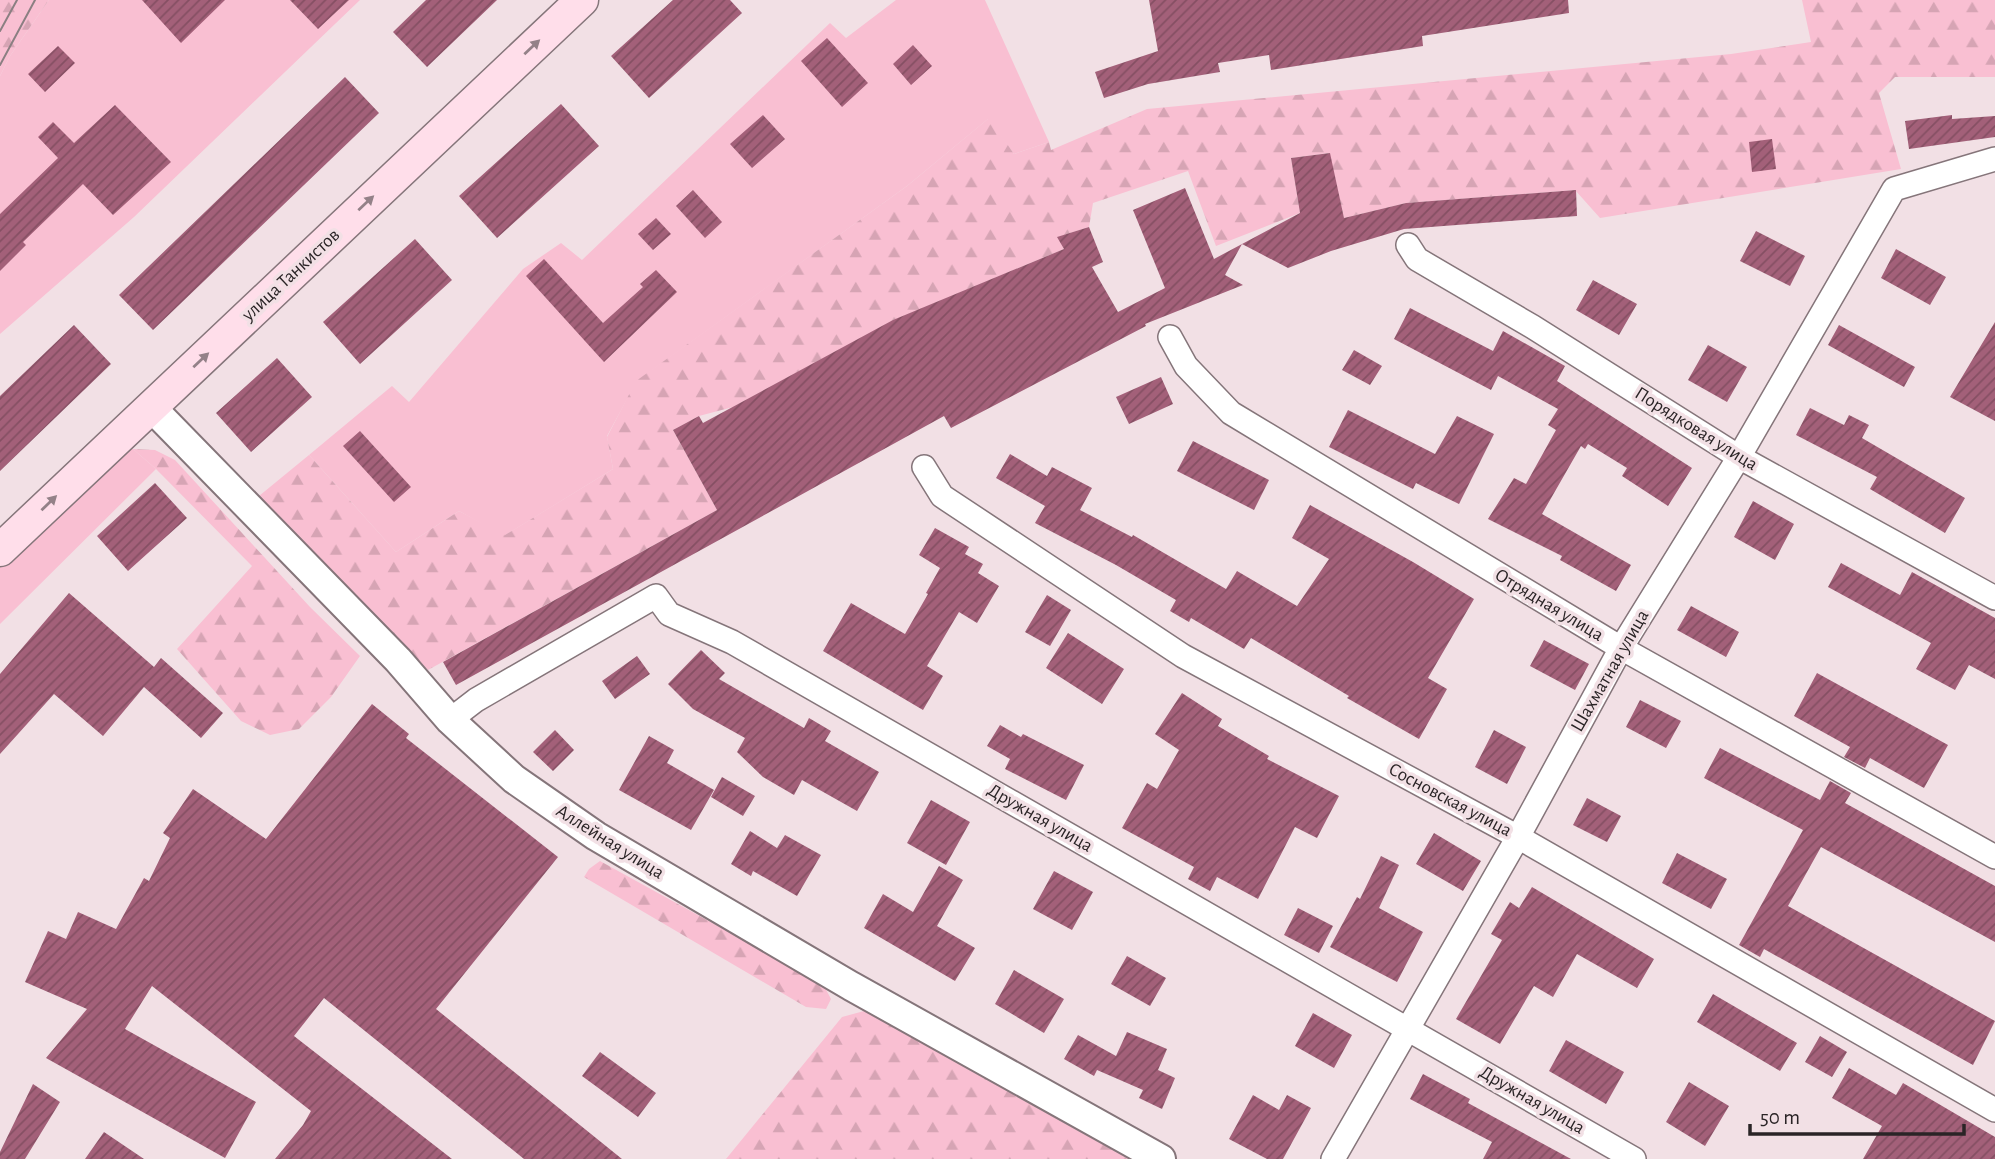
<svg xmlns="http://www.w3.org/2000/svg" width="1995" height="1159" font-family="'Alegreya Sans',sans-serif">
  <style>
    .green { fill: #f9bfd2 }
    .forest { fill: url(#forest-firs) }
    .building { fill: url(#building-hatch) }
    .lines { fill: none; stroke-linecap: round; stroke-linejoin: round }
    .minor-casing { stroke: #85757a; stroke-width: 26 }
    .tertiary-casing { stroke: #85757a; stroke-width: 32 }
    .secondary-casing { stroke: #85757a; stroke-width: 35 }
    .minor { stroke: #fff; stroke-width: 23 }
    .tertiary { stroke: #fff; stroke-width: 28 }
    .secondary { stroke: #ffdeea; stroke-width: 32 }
    .tram { stroke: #8b7f82; stroke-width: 2 }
    .oneway { fill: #948188 }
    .labels { text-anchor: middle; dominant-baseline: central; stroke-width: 7; stroke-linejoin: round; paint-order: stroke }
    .street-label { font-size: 19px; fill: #2a2426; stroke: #f2e0e5 }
  </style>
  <defs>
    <pattern id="forest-firs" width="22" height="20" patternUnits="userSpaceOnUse" patternTransform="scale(1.75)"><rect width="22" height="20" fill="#f9bfd2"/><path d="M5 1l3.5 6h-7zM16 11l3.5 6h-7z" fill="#d6a4b4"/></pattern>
    <pattern id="building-hatch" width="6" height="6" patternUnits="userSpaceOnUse" patternTransform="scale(1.75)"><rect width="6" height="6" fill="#a36079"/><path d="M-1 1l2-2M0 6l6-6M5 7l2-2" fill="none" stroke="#854f63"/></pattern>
  </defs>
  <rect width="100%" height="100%" fill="#f2e0e5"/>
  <path class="green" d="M49,0H360L134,217L0,334V76L10,56Z
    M896,0H985L1049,142L1014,154L988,119L907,186L637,381L607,436L613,469L504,536L459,511L396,552L309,455L392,386L409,402L523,269L561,243L582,260L830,23L846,38Z
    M133,449L156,469L0,624V567L118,454Z"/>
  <path class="forest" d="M0,0H49L10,56L0,76Z
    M1802,0H1995V77H1895L1879,93L1901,169L1600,218L1575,190L1406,203L1344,218L1329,153L1291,158L1300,213L1216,246L1188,171L1093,203L1089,227L1058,237L1064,249L894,320L733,407L699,416L673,430L717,510L428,670L259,496L309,455L396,552L459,511L505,535L613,469L607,437L636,381L907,186L989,118L1014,154L1049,142L1051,150L1147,109L1731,54L1811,42Z
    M133,449L155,450L175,460L310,607L360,656L331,697L299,729L270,735L241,721L177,649L252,566L156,469Z
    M600,861L823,984L831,999L826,1009L806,1007L584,877L589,869Z
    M864,1011L1129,1159H726L842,1017Z"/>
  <path class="building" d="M142,0H225L181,43Z
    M290,0H349L318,29Z
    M426,0H497L427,67L393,32Z
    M673,0H730L742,13L649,98L611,56Z
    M1149,0H1568L1569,13L1422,36L1423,46L1271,70L1269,55L1218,63L1220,72L1148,84L1104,98L1095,72L1158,51Z
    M827,38L868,83L842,107L801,61Z
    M913,45L932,66L911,85L893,64Z
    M58,46L75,63L45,92L28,74Z
    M345,77L379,113L153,330L119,295Z
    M561,104L599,146L497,238L459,196Z
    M115,105L171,162L113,215L83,184L23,242L26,245L0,271V214L58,158L38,137L53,122L74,143Z
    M763,115L785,139L752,168L730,144Z
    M1952,115V119L1995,116V137L1909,149L1905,121Z
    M1772,139L1776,169L1752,172L1749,142Z
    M1330,153L1344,218L1406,203L1576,190L1577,216L1404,229L1331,251L1288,268L1242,244L1225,275L1243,285L1145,324L1146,326L951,428L944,416L456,685L443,662L717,510L673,430L699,416L703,423L893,320L1064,249L1057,237L1089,227L1103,262L1092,267L1118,312L1165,288L1133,210L1185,188L1214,259L1300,213L1291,158Z
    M693,190L722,222L705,238L676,206Z
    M656,218L671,234L653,250L638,234Z
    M1756,231L1805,256L1790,286L1740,261Z
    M415,239L452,280L360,364L323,322Z
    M1896,249L1946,277L1930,305L1881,278Z
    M544,259L603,323L643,287L640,284L656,270L677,292L604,362L526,276Z
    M1593,280L1637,304L1619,335L1576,310Z
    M1410,308L1493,351L1503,331L1565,366L1557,381L1692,468L1668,506L1622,476L1627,468L1588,444L1585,449L1581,446L1542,514L1631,565L1616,591L1560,560L1562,556L1488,519L1514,478L1526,484L1556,430L1548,425L1558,409L1498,376L1491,390L1394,339Z
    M1995,322V421L1950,397Z
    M74,325L111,364L0,471V396Z
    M1839,325L1915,367L1904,387L1828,345Z
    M1708,345L1747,367L1727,402L1688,380Z
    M1354,350L1382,366L1370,385L1342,370Z
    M277,358L312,397L251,452L216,413Z
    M1161,377L1173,404L1129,424L1116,397Z
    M1810,408L1844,425L1849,415L1869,425L1862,438L1965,498L1945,533L1870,489L1877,477L1796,435Z
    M1348,410L1435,454L1457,416L1494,434L1459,504L1416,483L1413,489L1329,447Z
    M360,431L411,487L394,502L343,446Z
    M1193,441L1269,480L1254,510L1177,471Z
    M1010,454L1047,476L1052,467L1092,488L1080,510L1132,537L1133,535L1226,589L1237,571L1297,606L1329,559L1292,538L1310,505L1413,562L1474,599L1428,678L1447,689L1419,739L1347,698L1349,696L1251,638L1244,649L1191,618L1189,622L1170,611L1176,600L1116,565L1035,523L1045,506L996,478Z
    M155,483L187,518L128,571L97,536Z
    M1753,501L1794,524L1775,560L1734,537Z
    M935,528L969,547L965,554L983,564L978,573L999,586L977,623L959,612L927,666L943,676L923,710L823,651L851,603L905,634L928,594L926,593L940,568L919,555Z
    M1841,563L1900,595L1912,572L1995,618V679L1969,665L1955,690L1916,669L1931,643L1828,587Z
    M69,593L154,667L161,658L223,713L201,738L144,687L103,736L54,694L0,754V674Z
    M1047,595L1071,610L1050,646L1025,632Z
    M1691,606L1739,632L1726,657L1677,630Z
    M1068,633L1124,669L1102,704L1046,668Z
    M1544,640L1589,664L1575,690L1530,666Z
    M701,650L725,673L719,679L804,728L809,718L831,731L825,741L879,772L857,811L802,780L794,795L763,777L737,752L745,738L693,709L668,684Z
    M637,656L650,674L615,699L602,681Z
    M1817,673L1948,745L1924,788L1870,758L1865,768L1844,757L1850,747L1794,716Z
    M1182,693L1222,719L1218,726L1269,756L1267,759L1339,796L1317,838L1295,827L1258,899L1217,877L1210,891L1188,879L1194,867L1122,828L1147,783L1157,789L1179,750L1155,734Z
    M1640,700L1681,721L1666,748L1626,727Z
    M372,704L409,734L406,738L558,857L436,1009L622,1159H524L324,998L294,1036L452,1159H275L303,1125L311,1111L152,986L125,1029L256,1102L225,1158L46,1058L87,1009L25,982L48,931L66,939L78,912L116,929L144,878L149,881L170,838L163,833L193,789L266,839Z
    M1000,725L1021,737L1023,734L1084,765L1066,800L1005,769L1010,759L987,746Z
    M555,730L574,750L553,771L533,752Z
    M1494,730L1526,747L1507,784L1475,767Z
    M649,736L674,750L667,763L714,790L691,830L619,790Z
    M1720,748L1820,800L1830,781L1851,793L1845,803L1995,886V942L1821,847L1788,906L1995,1021L1973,1065L1764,949L1760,957L1739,945L1803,830L1704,778Z
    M722,777L755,796L743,816L711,797Z
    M1587,798L1621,816L1607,842L1573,825Z
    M931,800L970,822L946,865L907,843Z
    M750,831L777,848L785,835L821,855L797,896L753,871L751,876L731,864Z
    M1434,833L1481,861L1463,891L1416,864Z
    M1677,853L1727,879L1711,909L1662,883Z
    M1381,856L1399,865L1379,908L1423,932L1397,982L1330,947L1357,897L1360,899Z
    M939,866L963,880L937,926L975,948L955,981L864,928L883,894L913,912Z
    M1054,871L1093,892L1072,930L1033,909Z
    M1532,887L1654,959L1637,988L1577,954L1553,997L1534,986L1500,1044L1456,1019L1502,940L1491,934L1510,902L1519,908Z
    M1298,908L1333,926L1319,953L1284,935Z
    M1127,956L1166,978L1150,1006L1111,984Z
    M1014,970L1064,999L1044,1033L995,1004Z
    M1713,994L1797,1043L1780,1071L1697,1022Z
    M1313,1013L1352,1035L1334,1068L1295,1046Z
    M1127,1032L1167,1049L1158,1070L1175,1078L1162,1109L1139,1098L1143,1090L1097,1070L1094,1076L1064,1059L1078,1035L1116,1056Z
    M1820,1036L1847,1052L1832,1077L1805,1062Z
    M1566,1040L1624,1072L1606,1104L1549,1071Z
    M600,1052L656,1093L638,1117L582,1076Z
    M1849,1068L1896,1095L1903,1083L1995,1137V1159H1863L1882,1126L1832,1098Z
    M1423,1074L1470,1099L1468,1103L1571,1159H1483L1492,1142L1410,1099Z
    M1689,1082L1729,1106L1705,1146L1666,1122Z
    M33,1084L60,1102L25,1159H0V1152Z
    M1253,1095L1279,1110L1287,1095L1311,1108L1283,1159H1267L1229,1139Z
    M104,1132L144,1159H85Z"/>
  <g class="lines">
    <defs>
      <path id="minor" d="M1408,245L1417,259L1533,327L1739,457L1995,598
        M1170,337L1186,366L1231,413L1621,648L1995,857
        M924,467L942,496L1183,656L1518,837L1995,1110
        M450,720L476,700L656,596L669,614L732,642L1634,1159
        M1333,1159L1518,837L1621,648L1739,457L1894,189L1995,159"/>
      <path id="tertiary" d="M151,407L398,660L450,720L514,779L596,836L851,986L1161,1159"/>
      <path id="secondary" d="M0,550L582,0"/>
    </defs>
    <use href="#minor" class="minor-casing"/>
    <use href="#tertiary" class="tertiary-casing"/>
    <use href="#secondary" class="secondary-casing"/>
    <use href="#minor" class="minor"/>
    <use href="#tertiary" class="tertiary"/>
    <use href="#secondary" class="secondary"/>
    <path class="tram" d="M0,31L17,0
      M0,65L35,0"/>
  </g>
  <defs><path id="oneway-solid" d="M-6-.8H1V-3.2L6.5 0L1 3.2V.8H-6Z" transform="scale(1.75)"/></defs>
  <g class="oneway">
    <use href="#oneway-solid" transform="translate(532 47) rotate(-43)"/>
    <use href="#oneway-solid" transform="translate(366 203) rotate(-43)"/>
    <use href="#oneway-solid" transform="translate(201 360) rotate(-43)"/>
    <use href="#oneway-solid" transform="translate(49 503) rotate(-44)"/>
  </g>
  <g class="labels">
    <g class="street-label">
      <text transform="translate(291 275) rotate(-43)">улица Танкистов</text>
      <text transform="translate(1696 429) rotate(32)">Порядковая улица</text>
      <text transform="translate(1549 605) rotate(31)">Отрядная улица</text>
      <text transform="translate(1610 671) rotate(-60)">Шахматная улица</text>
      <text transform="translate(1450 800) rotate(28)">Сосновская улица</text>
      <text transform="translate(1040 818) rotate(30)">Дружная улица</text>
      <text transform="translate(610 842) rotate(32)">Аллейная улица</text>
      <text transform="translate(1532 1100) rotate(30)">Дружная улица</text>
    </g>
  </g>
  <path d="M1750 1124v10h214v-10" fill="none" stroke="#2a2426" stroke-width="3.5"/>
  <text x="1760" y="1124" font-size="21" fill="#2a2426" stroke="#f2e0e5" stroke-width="5" paint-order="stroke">50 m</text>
</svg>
